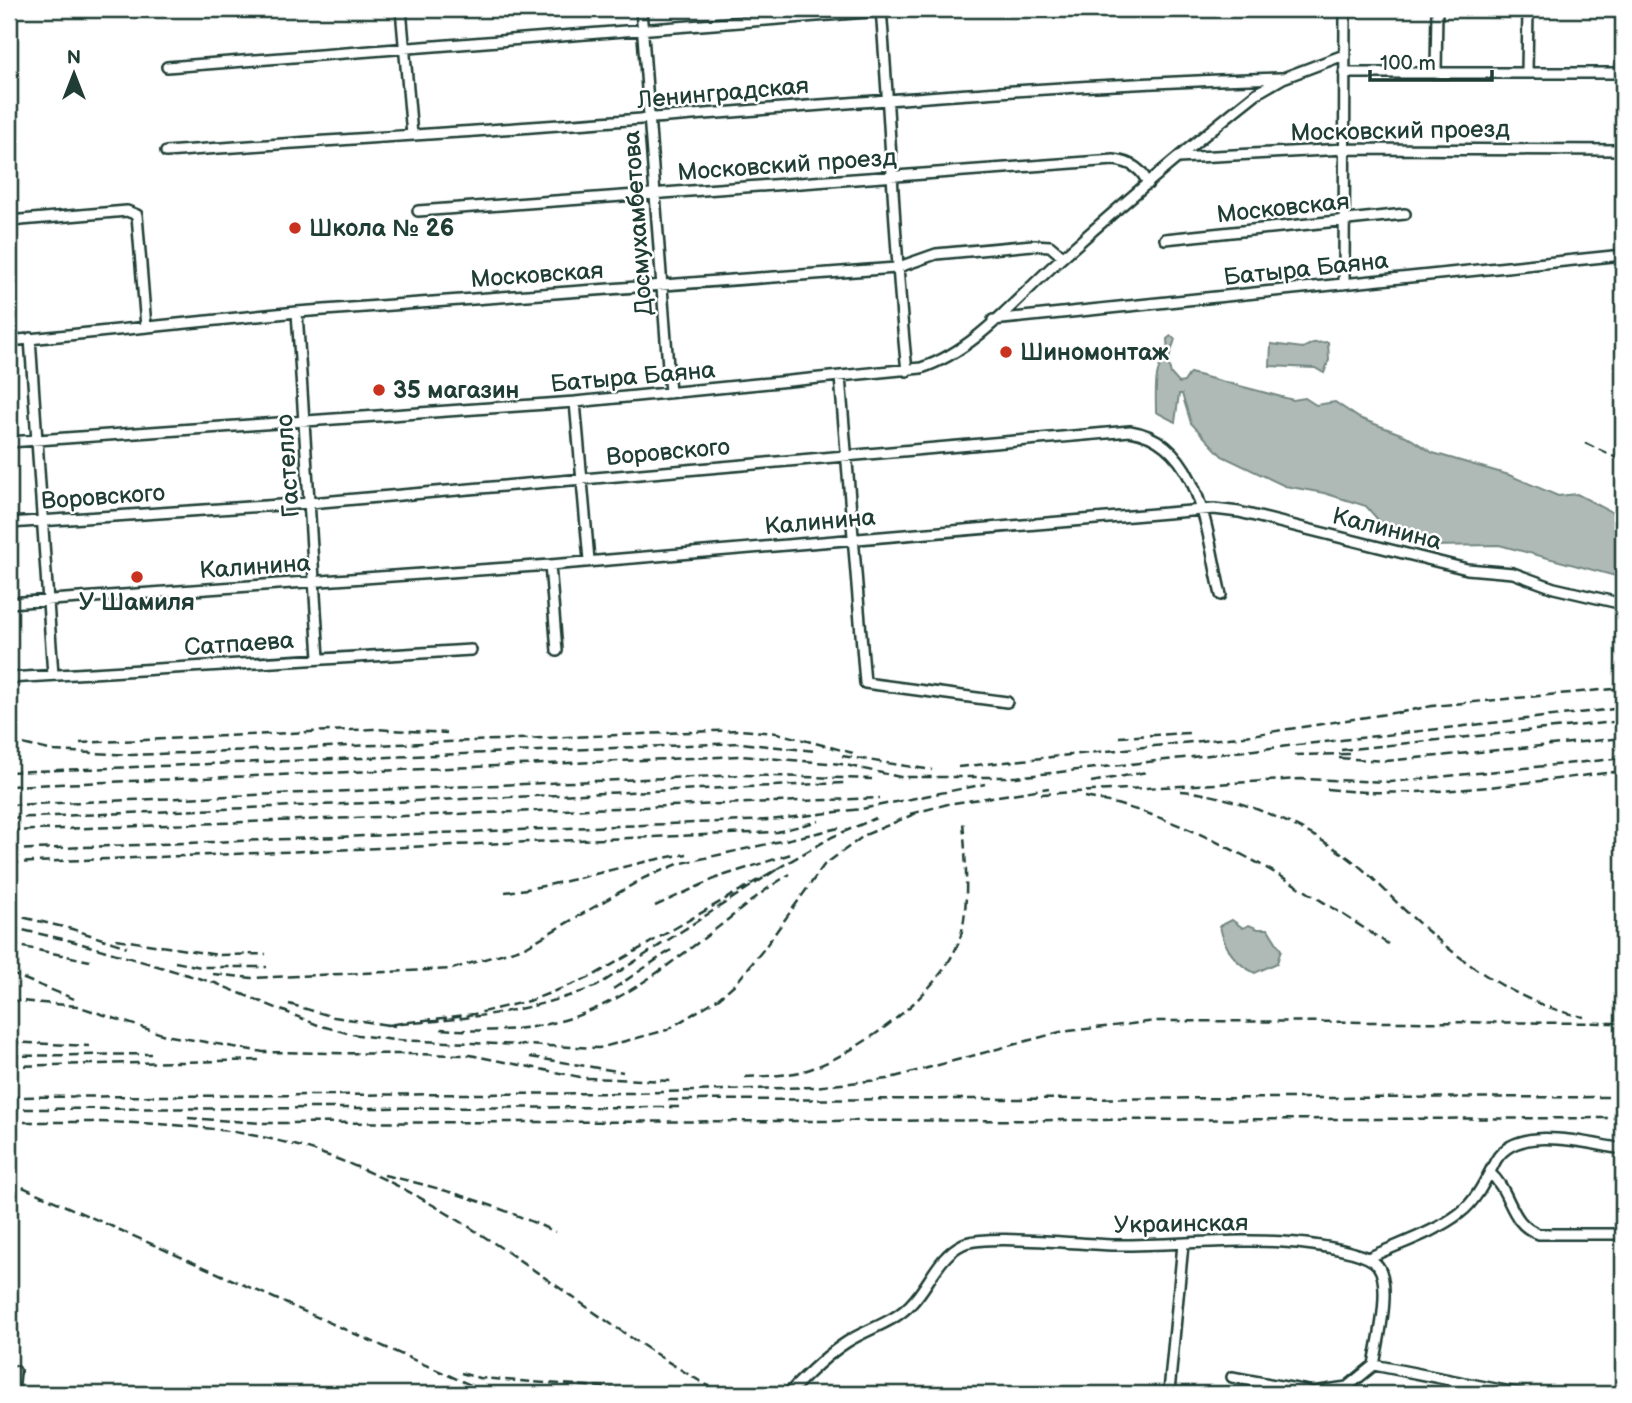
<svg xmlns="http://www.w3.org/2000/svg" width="1632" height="1403" font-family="'Balsamiq Sans',sans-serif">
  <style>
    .water { fill: #afbab7; stroke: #758883; stroke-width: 2 }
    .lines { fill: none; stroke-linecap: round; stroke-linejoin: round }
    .minor-casing { stroke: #1f3d34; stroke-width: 14 }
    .minor { stroke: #fff; stroke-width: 9 }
    .rail { stroke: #1f3d34; stroke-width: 2.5; stroke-dasharray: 10 5; stroke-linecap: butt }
    .poi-dot { fill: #c8321e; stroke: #fff; stroke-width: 2.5 }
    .labels { text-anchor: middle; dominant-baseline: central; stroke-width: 5; stroke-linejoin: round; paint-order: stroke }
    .street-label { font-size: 24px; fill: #1f3d34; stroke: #fff }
    .poi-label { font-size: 24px; font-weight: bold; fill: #1f3d34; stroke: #fff; text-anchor: start }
  </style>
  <rect width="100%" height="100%" fill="#fff"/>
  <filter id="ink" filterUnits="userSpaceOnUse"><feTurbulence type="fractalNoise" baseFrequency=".0143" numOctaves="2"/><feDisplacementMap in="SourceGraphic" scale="14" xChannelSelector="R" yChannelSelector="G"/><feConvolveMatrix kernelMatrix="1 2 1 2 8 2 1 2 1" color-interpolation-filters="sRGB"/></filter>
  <g filter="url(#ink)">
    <path class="water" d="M1171,336L1175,339L1168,362L1171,374L1179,383L1184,382L1190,373L1293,400L1305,398L1316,405L1335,402L1359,418L1406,436L1433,453L1509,475L1558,496L1577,494L1623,518V578L1499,545L1428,546L1386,529L1366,506L1324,493L1285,486L1222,456L1191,423L1182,394H1179L1175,422L1156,412C1156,392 1153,368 1168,354L1167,339Z
      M1328,342L1329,360L1324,373L1315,368L1270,366L1271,344L1303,348L1313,343Z
      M1232,920L1243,928L1249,925L1258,929H1268L1281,950L1277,963L1255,973C1236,964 1224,948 1220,926Z"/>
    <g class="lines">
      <defs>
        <path id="minor" d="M401,9L412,135
          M641,9L670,393
          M881,9C891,129 894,250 907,371
          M1622,9L1623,128
          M167,67L905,9
          M1344,73H1623
          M1436,73L1437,9
          M1527,73L1528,9
          M166,152C328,140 491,131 653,118C863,102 1071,84 1281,78
          M1178,158L1344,149L1623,150
          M418,211L1114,160C1131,162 1142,169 1148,184
          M9,221L127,211L137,215L146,327
          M1165,239L1405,214
          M1344,284L1345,9
          M297,312L319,658
          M993,320L1623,255
          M30,338L53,675
          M9,341L297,312L896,268L936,254L1033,245L1050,246L1063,257
          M840,377L865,683L1007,702
          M575,402L589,560
          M9,442L575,402L921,368C977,350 1021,293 1064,256C1127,200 1191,145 1257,93L1283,78L1344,55
          M9,523L310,503L1130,431C1202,442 1207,538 1221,595
          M550,565L557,651
          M9,603L550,565L1214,509L1239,512L1467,569L1513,573L1554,588L1623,604
          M9,678L471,650
          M1490,1173C1512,1192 1509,1224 1539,1234H1623
          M1368,1258C1398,1244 1434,1233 1460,1213C1477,1200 1486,1179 1496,1160C1518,1123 1589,1144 1623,1149
          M1232,1377L1313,1392L1347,1387
          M1169,1392L1183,1244
          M13,1394L15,1371
          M788,1394C806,1375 825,1356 847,1342C869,1328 893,1323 911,1304C929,1286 938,1256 963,1244C987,1234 1079,1244 1111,1245C1173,1246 1236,1237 1297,1243C1315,1245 1368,1251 1378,1266C1392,1285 1378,1342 1374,1365L1521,1394
          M1343,1394L1347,1387L1374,1365"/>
      </defs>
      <use href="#minor" class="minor-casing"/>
      <use href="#minor" class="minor"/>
      <path class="rail" d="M1585,443L1623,461
        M1397,713L1432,706L1623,688
        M1119,737L1189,733
        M9,741L54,751L132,755L739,730L777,733L853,753
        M80,743L373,729L447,733
        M1341,750L1623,721
        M1294,755L1350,754
        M842,756L932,770
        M1339,758L1386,761L1623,738
        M958,767L1238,737L1405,711
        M9,772L740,743L815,751
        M1091,782L1146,772
        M9,786L741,756L841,764L900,777H1016L1623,708
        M1327,789C1425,800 1525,782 1623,771
        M1180,791C1234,794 1307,827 1350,859C1373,876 1391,898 1412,917C1461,962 1518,1004 1584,1017
        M1041,794L1301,779L1390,782L1623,758
        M1085,797C1196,818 1294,882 1388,944
        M9,805L742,775L872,779
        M910,814L948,804L1049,788
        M9,818L844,783
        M9,831L880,798
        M9,850L770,820L861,809L985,784
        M9,863L777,832L819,821
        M776,870L597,986C528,1013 459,1020 386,1025L474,1014L532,1000L591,977L832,837L876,818
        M505,892C567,885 625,863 687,854
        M655,906L719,877L794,853
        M9,914L72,929L127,947
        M9,927L72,941L215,983L318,1025L351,1034L394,1040L599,1048L667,1030L719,998L737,982L763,950L824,865L865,835L919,812
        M116,939L218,955L266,954
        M9,944L90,961
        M175,962L201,967H267
        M9,973L77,1000
        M213,974L252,978L452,969L527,946L644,878L678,864L839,828
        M613,989L674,948
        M9,1000L77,1006L165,1035L263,1052L470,1055L585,1078L672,1081
        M289,1004L334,1017L395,1026
        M441,1029C573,1039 621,1002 721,925C744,907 766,888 790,874
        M9,1042L89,1046
        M9,1056L151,1054
        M530,1057L623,1072
        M9,1066L264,1060
        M745,1077C768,1076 791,1076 813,1068C865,1049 954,984 963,926C969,891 965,854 963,820
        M9,1097L631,1093L814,1087L887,1079L1060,1032L1157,1021L1623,1023
        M668,1100L1623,1097
        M9,1109L681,1107
        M188,1118L262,1123L1623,1118
        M9,1122C106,1122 204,1119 298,1146C458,1192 580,1317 723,1394
        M384,1175C446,1189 497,1205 555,1232
        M9,1181L491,1394
        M461,1373L479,1378L628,1389L647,1394"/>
    </g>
  </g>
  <g class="poi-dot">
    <circle cx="295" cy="228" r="7"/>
    <circle cx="1006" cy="352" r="7"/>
    <circle cx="379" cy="390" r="7"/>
    <circle cx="137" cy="577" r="7"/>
  </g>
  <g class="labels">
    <g class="street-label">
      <text transform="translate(723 93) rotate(-5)">Ленинградская</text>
      <text transform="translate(1400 131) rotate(-1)">Московский проезд</text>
      <text transform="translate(787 165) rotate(-4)">Московский проезд</text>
      <text transform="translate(1283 208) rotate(-6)">Московская</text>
      <text transform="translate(638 223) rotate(-94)">Досмухамбетова</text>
      <text transform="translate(1306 269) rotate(-6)">Батыра Баяна</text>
      <text transform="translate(537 275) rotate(-4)">Московская</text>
      <text transform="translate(633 377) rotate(-5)">Батыра Баяна</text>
      <text transform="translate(668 452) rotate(-5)">Воровского</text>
      <text transform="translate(288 466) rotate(-94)">Гастелло</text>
      <text transform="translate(103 497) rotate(-4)">Воровского</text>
      <text transform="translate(820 522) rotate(-5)">Калинина</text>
      <text transform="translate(1387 529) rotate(14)">Калинина</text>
      <text transform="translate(255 567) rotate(-4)">Калинина</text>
      <text transform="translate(239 644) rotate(-4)">Сатпаева</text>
      <text transform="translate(1181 1224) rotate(-1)">Украинская</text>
    </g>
    <g class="poi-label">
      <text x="309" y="228">Школа № 26</text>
      <text x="1020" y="352">Шиномонтаж</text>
      <text x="393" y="390">35 магазин</text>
      <text x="137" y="602" text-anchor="middle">У Шамиля</text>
    </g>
  </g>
  <rect width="1632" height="1403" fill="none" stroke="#fff" stroke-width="35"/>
  <rect x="18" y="18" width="1597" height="1368" fill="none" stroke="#1f3d34" stroke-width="2.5" filter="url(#ink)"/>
  <g transform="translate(74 74)" stroke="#ffffff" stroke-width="5" paint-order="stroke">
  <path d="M0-5L12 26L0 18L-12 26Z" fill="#1f3d34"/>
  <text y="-10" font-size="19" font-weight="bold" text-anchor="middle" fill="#1f3d34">N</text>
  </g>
  <path d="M1370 70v10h122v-10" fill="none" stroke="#1f3d34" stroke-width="3.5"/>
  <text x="1380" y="70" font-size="21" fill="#1f3d34" stroke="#ffffff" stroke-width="5" paint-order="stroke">100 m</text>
</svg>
